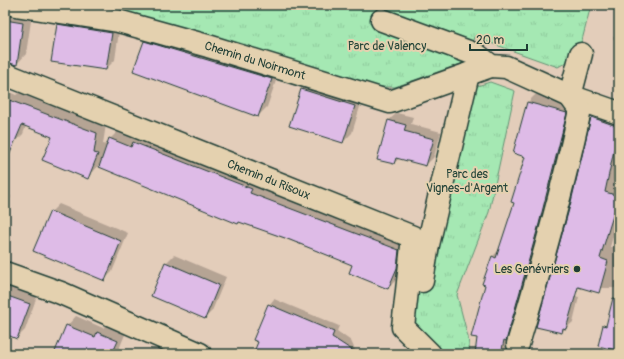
<svg xmlns="http://www.w3.org/2000/svg" width="624" height="359" font-family="Pangolin,sans-serif">
  <style>
    .park { fill: url(#park-tufts); stroke: #629274 }
    .shadow { fill: #0003 }
    .building { fill: #debbe7; stroke: #1f3d34 }
    .lines { fill: none; stroke-linecap: round; stroke-linejoin: round }
    .minor-casing { stroke: #1f3d34; stroke-width: 25 }
    .minor { stroke: #e4d1af; stroke-width: 22 }
    .poi-dot { fill: #1f3d34; stroke: #e4d1af; stroke-width: 1.5 }
    .labels { text-anchor: middle; dominant-baseline: central; stroke-width: 4; stroke-linejoin: round; paint-order: stroke }
    .park-label { font-size: 12px; fill: #26463a; stroke: #e4d1af }
    .street-label { font-size: 12px; fill: #1f3d34; stroke: #e4d1af }
    .poi-label { font-size: 12px; fill: #1f3d34; stroke: #e4d1af; text-anchor: end }
  </style>
  <defs>
    <pattern id="park-tufts" width="24" height="20" patternUnits="userSpaceOnUse"><rect width="24" height="20" fill="#a5e8b3"/><path d="M3 7l-1-3M5 7V3M7 7l1-3M15 17l-1-3M17 17v-4M19 17l1-3" fill="none" stroke="#8ec89b"/></pattern>
  </defs>
  <rect width="100%" height="100%" fill="#e3cdba"/>
  <filter id="ink" filterUnits="userSpaceOnUse"><feTurbulence type="fractalNoise" baseFrequency=".025" numOctaves="2"/><feDisplacementMap in="SourceGraphic" scale="8" xChannelSelector="R" yChannelSelector="G"/><feConvolveMatrix kernelMatrix="1 2 1 2 8 2 1 2 1" color-interpolation-filters="sRGB"/></filter>
  <g filter="url(#ink)">
    <path class="park" d="M73,5H591L578,56L558,67L474,37L466,62L395,87H375Z
      M490,82L515,91L489,212L457,295L468,337L470,354H446L413,329L417,280L458,92Z"/>
    <path class="shadow" d="M5,10L32,14L26,54L17,64L5,62Z
      M67,15L120,24L115,60L106,69L58,25Z
      M619,30V43L613,38Z
      M154,32L280,69L267,107L258,116L144,42Z
      M311,80L363,97L352,133L343,142L302,90Z
      M5,90L16,95L20,92L106,124L103,144L108,145L110,139L119,130L407,241L406,258L397,279L388,288L353,265L239,221L237,223L99,165L88,178L53,136L26,126L23,134L13,144L5,140Z
      M536,94L574,104L506,354H476L492,257L499,250L515,202L526,156L514,153L528,102Z
      M601,108L619,114V159L613,183L619,184V216L610,247H619V288H586L579,286L577,288L572,202L592,117Z
      M397,113L413,117L411,124L441,132L434,157L426,165L400,158L394,163L389,120Z
      M5,194L11,196L5,215Z
      M59,204L128,233L112,272L104,280L51,212Z
      M174,255L226,277L212,311L205,318L166,263Z
      M5,285L37,296L25,330L17,338L5,333Z
      M552,290L579,297L573,322L562,332Z
      M274,299L339,326L337,331L351,341L357,354H254L269,305Z
      M76,316L103,328L107,324L126,332L117,354H55L67,326Z"/>
    <path class="building" d="M5,20L23,23L17,65L5,62Z
      M57,24L112,33L106,70L51,62Z
      M144,41L272,79L258,117L133,71Z
      M301,89L355,106L343,143L289,126Z
      M9,100L97,133L94,153L98,154L88,179L42,160L52,137L22,125L5,165V111Z
      M527,102L567,113L539,224L506,341L504,340L501,354H475L477,338L471,337L485,285L482,284L492,256L496,258L514,203L511,202L525,157L513,153Z
      M591,117L619,127L605,192L619,196L600,258L608,261L599,293L578,287L566,329L563,328L562,333L536,327L571,202Z
      M388,120L406,125L404,131L434,139L426,166L396,158L394,164L377,160Z
      M109,138L131,147L133,142L252,189L250,193L399,250L397,268L388,289L349,273L352,265L285,238L239,222L238,224L99,167Z
      M50,211L121,241L105,281L33,251Z
      M165,262L219,285L205,319L151,296Z
      M5,295L30,304L17,339L5,334Z
      M613,298L619,299V351L598,346L603,325L606,326Z
      M268,304L334,332L332,337L358,354H253L258,342L253,340Z
      M66,325L95,337L97,332L118,341L112,354H54Z"/>
    <g class="lines">
      <defs>
        <g id="minor">
          <path id="s1" d="M15,5L118,21L208,46L390,102L491,66"/>
          <path d="M382,20L477,55L491,66L506,67L570,96L619,113"/>
          <path id="s2" d="M5,74L413,237L403,327L430,354"/>
          <path d="M5,273L61,293L200,354"/>
          <path d="M422,281L428,245L468,74"/>
          <path d="M518,344C541,267 563,189 580,110L570,96L581,54"/>
        </g>
      </defs>
      <use href="#minor" class="minor-casing"/>
      <use href="#minor" class="minor"/>
    </g>
  </g>
  <circle class="poi-dot" cx="577" cy="269" r="4"/>
  <g class="labels">
    <g class="park-label">
      <text x="387" y="46">Parc de Valency</text>
      <text x="467" y="174">Parc des<tspan x="467" dy="14">Vignes-d'Argent</tspan></text>
    </g>
    <g class="street-label">
      <text stroke="none"><textPath href="#s1" startOffset="247">Chemin du Noirmont</textPath></text>
      <text stroke="none"><textPath href="#s2" startOffset="284">Chemin du Risoux</textPath></text>
    </g>
    <g class="poi-label">
      <text x="569" y="269">Les Genévriers</text>
    </g>
  </g>
  <rect width="624" height="359" fill="none" stroke="#e4d1af" stroke-width="20"/>
  <rect x="10" y="10" width="604" height="339" fill="none" stroke="#1f3d34" stroke-width="1.5" filter="url(#ink)"/>
  <path d="M470 44v6h57v-6" fill="none" stroke="#1f3d34" stroke-width="2"/>
  <text x="476" y="44" font-size="12" fill="#1f3d34" stroke="#e4d1af" stroke-width="3" paint-order="stroke">20 m</text>
</svg>
